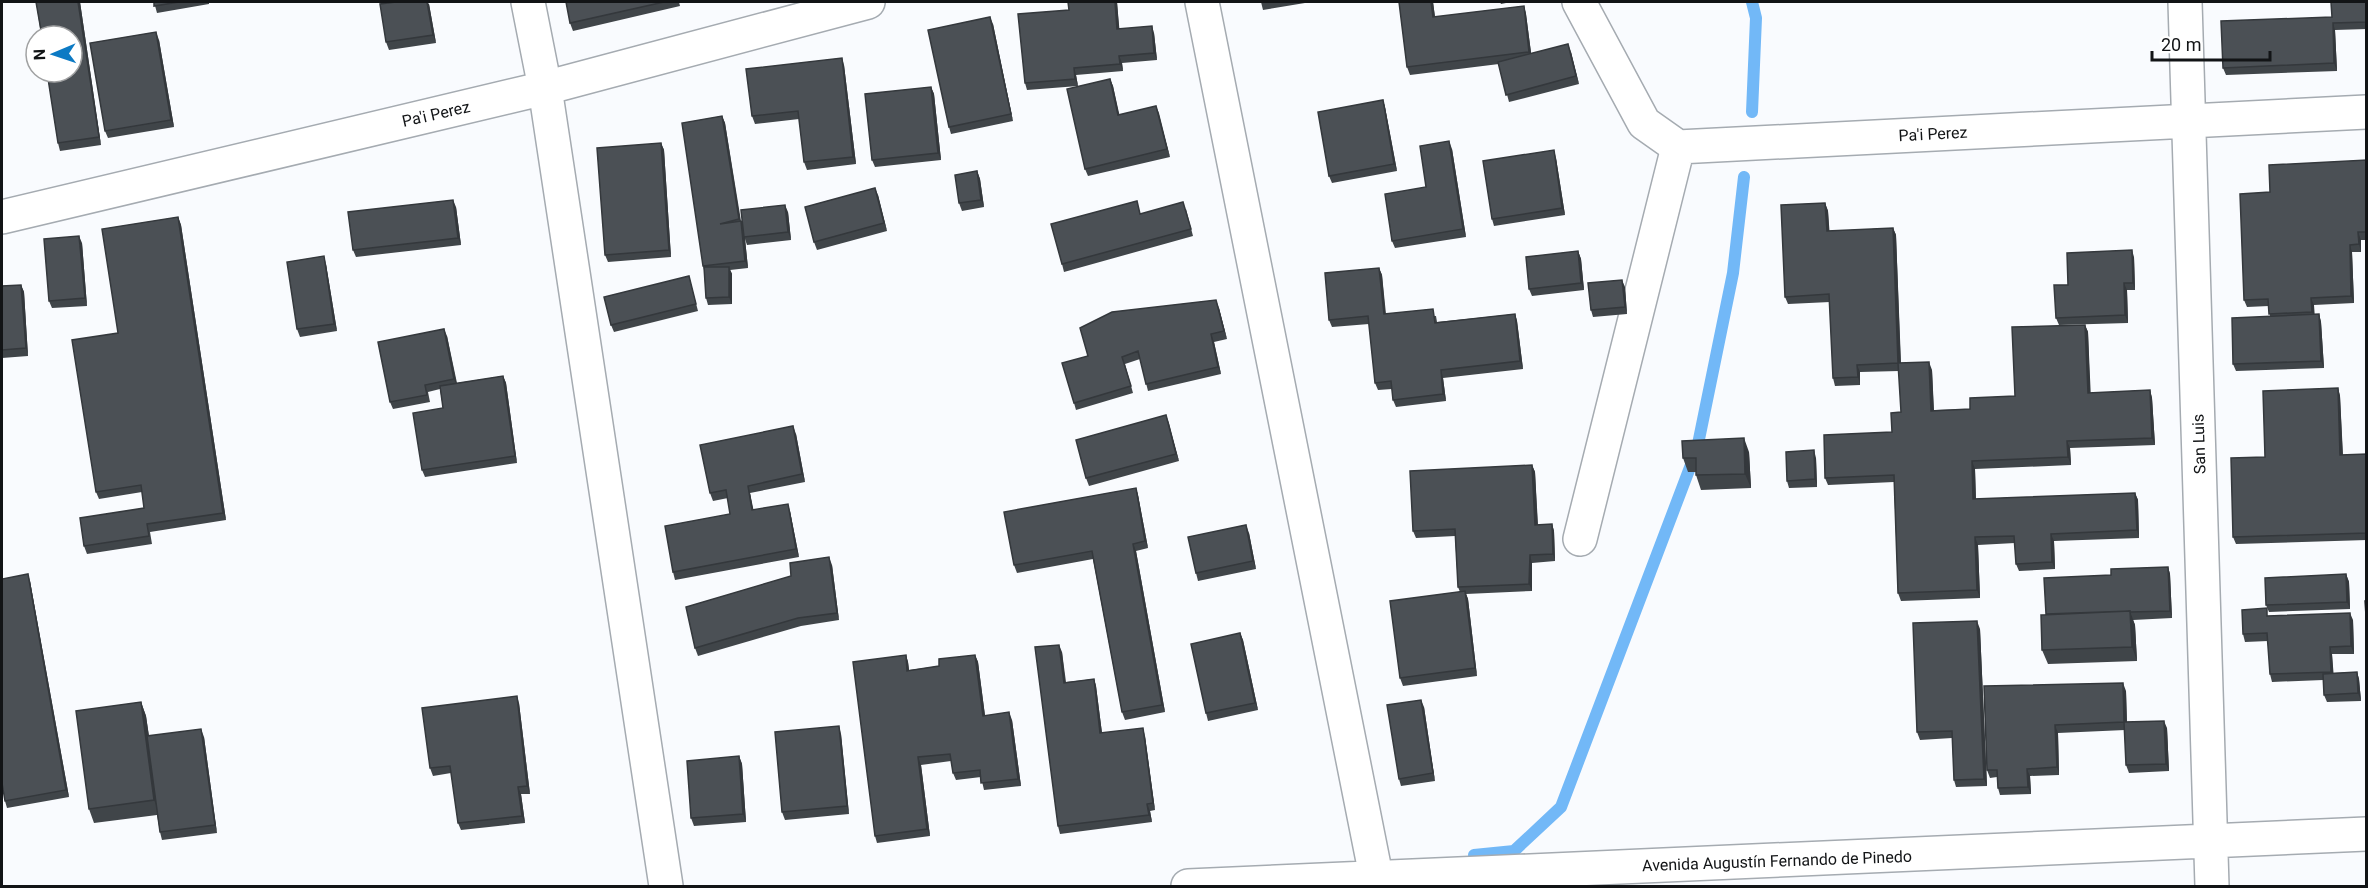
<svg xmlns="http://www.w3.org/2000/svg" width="2368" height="888" font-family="Roboto,sans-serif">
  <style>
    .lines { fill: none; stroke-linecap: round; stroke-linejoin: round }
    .stream { stroke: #72b8f7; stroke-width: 12 }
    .minor-casing { stroke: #a5abb1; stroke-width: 36 }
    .minor { stroke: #fff; stroke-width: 33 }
    .wall { fill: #404549 }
    .shaded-wall { fill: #34383c }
    .building { fill: #4b5055; stroke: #34383c; stroke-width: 1.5 }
    .labels { text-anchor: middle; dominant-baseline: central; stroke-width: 6; stroke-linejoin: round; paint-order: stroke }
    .street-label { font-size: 16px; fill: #121416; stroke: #fff }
  </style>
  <rect width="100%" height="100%" fill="#f9fbfe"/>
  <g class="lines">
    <path class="stream" d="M1752,2L1756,18L1752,112
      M1474,855L1514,851L1561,807L1697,449L1733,273L1744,177"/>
    <defs>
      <path id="minor" d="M528,2L545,88L666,886
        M1202,2L1378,886
        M1579,2L1644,123L1678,147L2366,112
        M2185,2L2212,886
        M2,217L545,88L868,2
        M1580,539L1678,147
        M1188,886L2366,834"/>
    </defs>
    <use href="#minor" class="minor-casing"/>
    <use href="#minor" class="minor"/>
  </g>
  <path class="wall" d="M36,2H80L101,145L60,151L58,143Z
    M154,2H209V4L157,13Z
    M566,2H679L680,6L573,31L570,23Z
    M1068,2H1117L1119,29L1154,33L1157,60L1122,63L1123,71L1076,75L1078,86L1027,90L1025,83L1069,10Z
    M1261,2H1311L1263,10Z
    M1399,2H1433L1435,17L1524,6L1526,14L1531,53L1571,52L1579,84L1509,102L1499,64L1410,75L1407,67Z
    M1500,2H1511L1501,4Z
    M2367,2V29L2335,30L2337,71L2226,75L2223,68Z
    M429,4L436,43L389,50L386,42Z
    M993,24L1013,121L951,134L949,127Z
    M159,40L174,127L108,138L105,131Z
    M844,65L856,164L807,170L804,162L799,119L755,124L752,116Z
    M1110,79L1113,86L1119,115L1156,106L1170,157L1088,176L1085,169Z
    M931,87L934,94L941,160L875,167L872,160Z
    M1383,100L1385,107L1397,171L1332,183L1329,176Z
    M722,116L725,123L741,221L743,227L788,212L791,240L747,245L745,239L748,268L730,270L732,274V304L708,305L706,298L704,270L703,266Z
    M661,143L664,150L671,257L608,262L605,255Z
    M1452,149L1466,237L1395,248L1392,241Z
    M1556,158L1565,215L1494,226L1492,219Z
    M2367,160V240H2361V252H2352L2354,303L2314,305V314H2319L2321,322L2324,368L2236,371L2233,364L2270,316L2269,306L2247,307L2244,300L2270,192Z
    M977,171L980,179L984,207L962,211L959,203Z
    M878,195L887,231L817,250L814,242Z
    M1825,203L1828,211L1829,231L1893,228L1896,235L1901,363L1932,370L1934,410L1970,409L2015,396L2085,325L2088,332L2090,393L2150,390L2152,398L2155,445L2070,448L2071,465L1975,469L1976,499L2135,493L2138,500L2139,538L2054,541L2055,569L2019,571L2016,564L2015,543L1978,545L1980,598L1901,601L1898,593L1894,482L1828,485L1825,478L1892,432L1901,412L1899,371L1860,372V385L1835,386L1833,378L1830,302L1788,304L1785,297Z
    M456,207L461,245L356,257L353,250Z
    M1186,209L1193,236L1064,272L1062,264L1141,214Z
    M178,217L181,225L226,520L150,532L152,544L87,554L84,546L144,508L142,492L99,499L96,492L118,333Z
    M82,243L87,306L52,308L49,301Z
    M1578,251L1581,259L1584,290L1532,296L1529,289Z
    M2134,257L2135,290H2127L2128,323L2059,325L2056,318L2068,285Z
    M326,264L337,331L300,337L297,329Z
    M1379,268L1382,275L1386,314L1436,316L1437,322L1515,314L1517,321L1523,369L1443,378L1446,401L1396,407L1393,400L1392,389L1378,390L1375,383L1369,324L1332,327L1329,320Z
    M689,276L698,311L614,332L611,325Z
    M21,285L24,292L28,356L2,358V286Z
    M1625,287L1627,314L1593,317L1591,310Z
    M1219,308L1227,339L1214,342L1221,374L1148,391L1140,359L1125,364L1133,393L1076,410L1074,403L1088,356Z
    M447,336L457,383L503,376L506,383L517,463L425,477L422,470L443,408L440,389L428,392L430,402L393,409L390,402Z
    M2338,388L2340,396L2343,455L2367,454V540L2236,544L2233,537L2265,457Z
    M1166,415L1179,461L1089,486L1086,478Z
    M796,434L805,482L750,493L753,510L790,511L799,557L675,580L673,572L730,514L728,498L713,501L710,493Z
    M1749,452L1751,488L1701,490L1696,475V472H1688L1683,458Z
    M1816,458L1817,487L1789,488L1787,481Z
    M1532,465L1535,472L1538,525L1552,524L1554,531L1555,561L1532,563V591L1466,594L1468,599L1477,676L1403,686L1400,678L1460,592L1458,587L1455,536L1416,538L1413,531Z
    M1136,488L1138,495L1148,548L1136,551L1165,712L1125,720L1122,712L1093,559L1017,573L1014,565Z
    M1249,533L1256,569L1198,581L1196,573Z
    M832,565L839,620L801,626L698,656L695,648Z
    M2168,567L2170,574L2172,618L2133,620L2135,625L2137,661L2048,664L2042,650L2046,614L2111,575Z
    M2346,574L2349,582L2350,609L2269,612L2266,605Z
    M30,581L69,797L7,808L5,801Z
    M2269,616L2353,620L2354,654H2332L2333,673L2357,672L2359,679L2361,701L2327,702L2324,695L2323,680L2272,682L2270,674L2268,641L2245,642L2243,634Z
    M1980,629L1987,786L1956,787L1954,780L1952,738L1920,740L1917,732Z
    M1240,633L1243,640L1258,710L1208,721L1206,713Z
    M1062,652L1066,682L1094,679L1096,686L1102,733L1145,736L1155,810L1150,811L1152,822L1060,834L1058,826Z
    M906,655L908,662L909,670L939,666L975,655L978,662L985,716L1012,720L1021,786L984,790L981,777L956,780L953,773L951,761L921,765L930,836L877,843L875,836Z
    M1984,686L2126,691L2127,722L2167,728L2169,771L2129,773L2126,765L2125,730L2058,733L2059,775L2030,776L2031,794L2000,795L1998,788L1997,777L1990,778L1987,770Z
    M141,702L146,716L149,736L204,737L217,833L162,840L160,832L157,815L94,823L89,809Z
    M519,703L530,794H521L525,823L461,830L458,823L451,773L433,776L430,768Z
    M1424,707L1435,781L1401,786L1399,779Z
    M841,734L849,814L785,820L782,812Z
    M739,756L742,764L746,822L694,826L691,818Z"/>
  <path class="shaded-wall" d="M78,2H80L101,145L99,137Z
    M427,2L429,4L436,43L433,35Z
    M1115,2H1117L1120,36L1117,29Z
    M1431,2H1433L1436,25L1433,17Z
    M1524,6L1526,14L1532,60L1529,52Z
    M990,17L993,24L1013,121L1011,114Z
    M2333,23L2335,30L2337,71L2334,63Z
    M1152,26L1154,33L1157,60L1154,53Z
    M156,32L159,40L174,127L171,120Z
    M1568,44L1571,52L1579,84L1576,76Z
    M1119,56L1122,63L1123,71L1120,64Z
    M842,58L844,65L856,164L853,157Z
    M1074,68L1076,75L1078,86L1075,79Z
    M1110,79L1113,86L1121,122L1118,115Z
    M931,87L934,94L941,160L938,153Z
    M1383,100L1385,107L1397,171L1394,164Z
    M1156,106L1159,113L1170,157L1167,149Z
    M722,116L725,123L741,225V221L744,229L748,268L745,261L742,226L739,219Z
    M1449,141L1452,149L1466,237L1463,229Z
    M661,143L664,150L671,257L669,250Z
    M1554,150L1556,158L1565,215L1562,208Z
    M977,171L980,179L984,207L981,200Z
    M875,188L878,195L887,231L884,223Z
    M453,200L456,207L461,245L458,238Z
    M1825,203L1828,211L1830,238L1827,231Z
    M785,205L788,212L791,240L788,232Z
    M178,217L181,225L226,520L223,513Z
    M1893,228L1896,235L1901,371L1898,363Z
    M2358,232L2361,240V252L2359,244Z
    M79,236L82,243L87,306L85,298Z
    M2350,245L2352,252L2354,303L2351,296Z
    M2132,250L2134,257L2135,290L2133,283Z
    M1578,251L1581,259L1584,290L1581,283Z
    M324,256L326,264L337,331L334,324Z
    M729,267L732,274V304L729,297Z
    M1379,268L1382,275L1386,322L1384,314Z
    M1622,280L1625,287L1627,314L1625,307Z
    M2124,283L2127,290L2128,323L2125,315Z
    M21,285L24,292L28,356L26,348Z
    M2311,298L2314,305L2315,319L2312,312Z
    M1216,300L1219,308L1227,339L1224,331Z
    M1515,314L1517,321L1523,369L1520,361Z
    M2319,314L2321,322L2324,368L2321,361Z
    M2085,325L2088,332L2091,400L2088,393Z
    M444,329L447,336L457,386L454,379Z
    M1211,334L1214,342L1221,374L1218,367Z
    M1929,362L1932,370L1934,418L1931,411Z
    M1857,365L1860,372V385L1858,377Z
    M1441,370L1443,378L1446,401L1443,394Z
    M503,376L506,383L517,463L515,456Z
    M2338,388L2340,396L2343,462L2340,455Z
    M2150,390L2152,398L2155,445L2152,438Z
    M1166,415L1169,423L1179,461L1176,454Z
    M793,426L796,434L805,482L802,474Z
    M1744,438L1749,452L1751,488L1745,474Z
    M2067,441L2070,448L2071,465L2068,457Z
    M1814,450L1816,458L1817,487L1815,479Z
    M1972,461L1975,469L1976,507L1973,499Z
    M1532,465L1535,472L1538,532L1535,525Z
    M748,486L750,493L755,517L752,510Z
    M1136,488L1138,495L1148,548L1145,541Z
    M2135,493L2138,500L2139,538L2137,530Z
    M788,504L790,511L799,557L796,549Z
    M1552,524L1554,531L1555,561L1553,554Z
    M1246,525L1249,533L1256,569L1253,561Z
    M2051,534L2054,541L2055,569L2052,562Z
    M1975,537L1978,545L1980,598L1977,590Z
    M1133,544L1136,551L1165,712L1162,705Z
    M1530,555L1532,563V591L1529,584Z
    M829,557L832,565L839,620L837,613Z
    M2168,567L2170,574L2172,618L2170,611Z
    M28,574L30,581L69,797L66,790Z
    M2346,574L2349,582L2350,609L2347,602Z
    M1465,591L1468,599L1477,676L1475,668Z
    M2130,611L2135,625L2137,661L2132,647Z
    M2350,613L2353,620L2354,654L2351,646Z
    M1977,621L1980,629L1987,786L1984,779Z
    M1240,633L1243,640L1258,710L1255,703Z
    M1059,645L1062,652L1066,690L1064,683Z
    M2330,647L2332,654L2334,679L2331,672Z
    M906,655L908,662L910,678L907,671Z
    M975,655L978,662L986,723L983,716Z
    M2357,672L2359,679L2361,701L2358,693Z
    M1094,679L1096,686L1103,741L1100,733Z
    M2123,683L2126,691L2127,730L2124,722Z
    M517,696L519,703L530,794L527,786Z
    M1421,700L1424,707L1435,781L1433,773Z
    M141,702L146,716L160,814L154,800Z
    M1009,712L1012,720L1021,786L1018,779Z
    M2164,721L2167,728L2169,771L2166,764Z
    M2055,725L2058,733L2059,775L2057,767Z
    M839,726L841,734L849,814L847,806Z
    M1143,728L1145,736L1155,810L1153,803Z
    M201,729L204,737L217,833L215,825Z
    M739,756L742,764L746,822L743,814Z
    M918,757L921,765L930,836L927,829Z
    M2027,769L2030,776L2031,794L2028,787Z
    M518,787L521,794L525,823L522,816Z
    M1147,804L1150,811L1152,822L1149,815Z"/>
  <path class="building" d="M36,2H78L99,137L58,143L47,72H72V36H42Z
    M154,2H179L154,6Z
    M396,2H427L433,35L386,42L380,4Z
    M566,2H664L570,23Z
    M1068,2H1115L1117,29L1152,26L1154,53L1119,56L1120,64L1074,68L1075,79L1025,83L1018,14L1069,10Z
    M1399,2H1431L1433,17L1524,6L1529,52L1407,67Z
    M2331,2H2367V22L2333,23L2334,63L2223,68L2221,21L2332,17Z
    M990,17L1011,114L949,127L928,30Z
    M156,32L171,120L105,131L90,43Z
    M1568,44L1576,76L1506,95L1498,62Z
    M842,58L853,157L804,162L798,111L752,116L746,69Z
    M1110,79L1118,115L1156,106L1167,149L1085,169L1067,89Z
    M931,87L938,153L872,160L865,94Z
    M1383,100L1394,164L1329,176L1318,112Z
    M722,116L739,219L720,224L741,221L745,261L703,266L682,123Z
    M1449,141L1463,229L1392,241L1385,194L1426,187L1420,146Z
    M661,143L669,250L605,255L597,148Z
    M1554,150L1562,208L1492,219L1483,161Z
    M2367,160V232H2358L2359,244L2350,245L2351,296L2311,298L2312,312L2269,314L2268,299L2244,300L2240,194L2270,192L2269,165Z
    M977,171L981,200L959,203L955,175Z
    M875,188L884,223L814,242L805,207Z
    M453,200L458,238L353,250L348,212Z
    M1137,201L1140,214L1183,202L1191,229L1062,264L1051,224Z
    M1825,203L1827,231L1893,228L1898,363L1929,362L1931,411L1970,409V398L2015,396L2012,327L2085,325L2088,393L2150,390L2152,438L2067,441L2068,457L1972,461L1973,499L2135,493L2137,530L2051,534L2052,562L2016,564L2014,536L1975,537L1977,590L1898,593L1894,475L1825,478L1824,435L1892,432L1891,413L1901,412L1898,363L1857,365L1858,377L1833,378L1829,294L1785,297L1781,205Z
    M785,205L788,232L744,237L741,210Z
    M178,217L223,513L147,524L149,536L84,546L80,518L144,508L141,485L96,492L72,340L118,333L102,229Z
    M79,236L85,298L49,301L44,239Z
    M2132,250L2133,283H2124L2125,315L2056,318L2054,285H2068L2067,253Z
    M1578,251L1581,283L1529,289L1526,257Z
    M324,256L334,324L297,329L287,262Z
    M704,267H729V297L706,298Z
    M1379,268L1384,314L1433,309L1435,323L1515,314L1520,361L1441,370L1443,394L1393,400L1391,381L1375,383L1368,316L1329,320L1325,273Z
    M689,276L696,304L611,325L604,297Z
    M1622,280L1625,307L1591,310L1588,283Z
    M21,285L26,348L2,350V286Z
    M1216,300L1224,331L1211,334L1218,367L1146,384L1138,351L1122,357L1131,386L1074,403L1062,363L1088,356L1080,328L1112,312Z
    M2319,314L2321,361L2233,364L2232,318Z
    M444,329L454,379L425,385L427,395L390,402L378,342Z
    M503,376L515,456L422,470L413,413L443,408L440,386Z
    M2338,388L2340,455L2367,454V533L2233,537L2231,458L2265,457L2263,391Z
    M1166,415L1176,454L1086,478L1076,440Z
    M793,426L802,474L748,486L752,510L788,504L796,549L673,572L665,526L730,514L726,490L710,493L700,445Z
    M1744,438L1745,474L1696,475V458H1683L1682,441Z
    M1814,450L1815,479L1787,481L1786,452Z
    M1532,465L1535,525L1552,524L1553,554L1530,555L1529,584L1458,587L1455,529L1413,531L1410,471Z
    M1136,488L1145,541L1133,544L1162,705L1122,712L1092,551L1014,565L1004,512Z
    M1246,525L1253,561L1196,573L1188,537Z
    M829,557L837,613L798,618L695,648L686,607L791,576L790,563Z
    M2168,567L2170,611L2130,612V611L2046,614L2044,578L2111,575V569Z
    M28,574L66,790L5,801L2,783V579Z
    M2346,574L2347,602L2266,605L2265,578Z
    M1465,591L1475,668L1400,678L1390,601Z
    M2365,601H2367V630Z
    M2267,608V616L2350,613L2351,646L2330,647L2331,672L2270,674L2267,633L2243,634L2242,610Z
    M2130,611L2132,647L2042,650L2041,615Z
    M1977,621L1984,779L1954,780L1952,731L1917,732L1913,623Z
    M1240,633L1255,703L1206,713L1191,644Z
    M1059,645L1064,683L1094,679L1100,733L1143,728L1153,803L1147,804L1149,815L1058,826L1035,647Z
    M906,655L907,671L939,666V659L975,655L983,716L1009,712L1018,779L981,783L980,770L953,773L950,754L918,757L927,829L875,836L853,662Z
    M2357,672L2358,693L2324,695L2323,674Z
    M2123,683L2124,722L2055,725L2057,767L2027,769L2028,787L1998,788L1997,770H1987L1984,686Z
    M517,696L527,786L518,787L522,816L458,823L450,766L430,768L422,708Z
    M1421,700L1433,773L1399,779L1387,705Z
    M141,702L154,800L89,809L76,711Z
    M2164,721L2166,764L2126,765L2124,722Z
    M839,726L847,806L782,812L775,732Z
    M201,729L215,825L160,832L147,736Z
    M739,756L743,814L691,818L687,761Z"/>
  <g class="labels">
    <g class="street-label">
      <text transform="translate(436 114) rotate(-13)">Pa'i Perez</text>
      <text transform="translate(1933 134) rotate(-3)">Pa'i Perez</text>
      <text transform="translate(2199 444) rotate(-92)">San Luis</text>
      <text transform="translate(1777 861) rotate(-2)">Avenida Augustín Fernando de Pinedo</text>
    </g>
  </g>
  <rect width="2368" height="888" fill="none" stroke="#121416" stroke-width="6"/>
  <g transform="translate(54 54) rotate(268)"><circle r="28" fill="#ffffff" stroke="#a0a1a2" stroke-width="1.5"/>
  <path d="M0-4.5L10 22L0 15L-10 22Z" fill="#0c7ac4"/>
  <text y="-9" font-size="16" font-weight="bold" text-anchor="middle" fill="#121416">N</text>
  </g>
  <path d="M2152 51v9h118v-9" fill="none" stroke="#121416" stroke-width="3"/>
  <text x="2161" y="51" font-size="18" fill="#121416" stroke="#ffffff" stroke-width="4.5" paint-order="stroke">20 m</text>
</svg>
